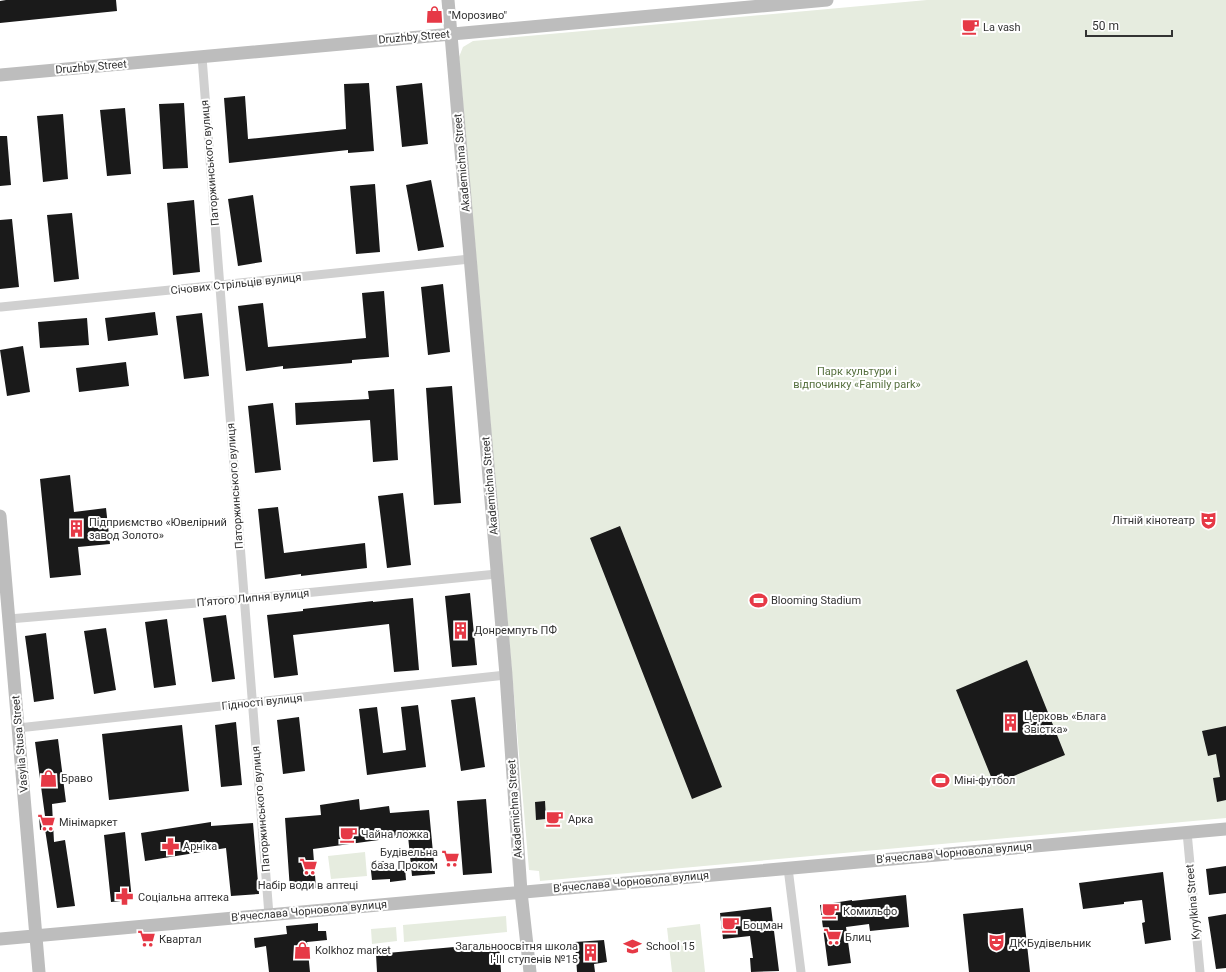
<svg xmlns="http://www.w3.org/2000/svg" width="1226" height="972" font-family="Roboto,sans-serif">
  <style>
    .green { fill: #e6ecdf }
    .building { fill: #1a1a1a }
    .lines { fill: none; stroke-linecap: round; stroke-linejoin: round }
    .street { stroke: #d0d0d0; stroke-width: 9 }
    .secondary { stroke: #bdbdbd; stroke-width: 13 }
    .labels { text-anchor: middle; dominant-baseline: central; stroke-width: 4; stroke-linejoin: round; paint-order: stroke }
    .poi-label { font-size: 11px; fill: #333; stroke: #fff; text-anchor: start }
    .street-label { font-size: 11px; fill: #333; stroke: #fff }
    .park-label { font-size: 11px; fill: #56703f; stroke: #fff }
  </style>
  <rect width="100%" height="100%" fill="#fff"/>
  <path class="green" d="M927,0H1226V818L540,881L539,871L529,870L459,57L463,47L473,41Z
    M365,852L367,876L331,879L328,856Z
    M506,916L507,932L404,942L403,925Z
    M700,924L705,972H672L667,928Z
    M396,927L397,941L372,944L371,929Z"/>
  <path class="building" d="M6,0H116L117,11L0,23V1Z
    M440,9L441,20L430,21L429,10Z
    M369,83L374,151L348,153V150L229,163L224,98L245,96L248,139L346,129L344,84Z
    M422,83L428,144L402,147L396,86Z
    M184,103L188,168L163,169L159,104Z
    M125,108L131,174L107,176L100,110Z
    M63,114L68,179L43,182L37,116Z
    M0,136H7L11,185L0,186Z
    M431,180L444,247L418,251L406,185Z
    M375,184L380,252L356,254L350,186Z
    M253,195L262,262L238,266L228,199Z
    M194,200L200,272L173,275L167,203Z
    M72,213L79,279L54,282L47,215Z
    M12,219L19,287L0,289V220Z
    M443,284L450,352L428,355L421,287Z
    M384,291L389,357L352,360V363L283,369V366L246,371L238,306L263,303L268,347L366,338L362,293Z
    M155,312L158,335L108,341L105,318Z
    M202,313L209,376L184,379L176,316Z
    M87,318L89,345L40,348L38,322Z
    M23,346L30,392L7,396L0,350Z
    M126,362L129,386L79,392L76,368Z
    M452,386L461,503L434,505L426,388Z
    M394,389L398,460L373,462L370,420L296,425L295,403L369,399L368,391Z
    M273,403L281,470L255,473L248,406Z
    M70,475L74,512L106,508L110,544L78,547L81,575L50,578L40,479Z
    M403,493L411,565L387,568L378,496Z
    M278,507L284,553L365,543L367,568L301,576V574L265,579L258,509Z
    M620,526L722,787L692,799L590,538Z
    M470,593L477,665L452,667L445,596Z
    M413,598L419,670L394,672L389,624L293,635L298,675L274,678L267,615L303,611V609L373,601V602Z
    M226,615L235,679L212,682L203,618Z
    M167,619L176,685L154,688L145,622Z
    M106,628L116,690L94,694L84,631Z
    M46,633L54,699L34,702L25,636Z
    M1027,660L1065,755L994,784L956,690Z
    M475,697L485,767L461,771L451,700Z
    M418,705L426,767L367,775L359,709L377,707L383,753L406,750L401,707Z
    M299,717L305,771L283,774L277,720Z
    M236,722L242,785L221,787L215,725Z
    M182,725L189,791L109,800L102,734Z
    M1226,726V800L1217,802L1213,778L1220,777L1216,754L1208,756L1202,731Z
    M58,739L66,802L52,804L54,842L65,840L75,906L57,908L45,829L40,830L39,816H45L35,742Z
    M359,799L360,810L389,806L390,813L429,810L435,874L412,876L408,836L313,849L316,888L290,890L285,818L321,815L320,805Z
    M486,799L492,873L463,875L457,801Z
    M545,801L546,819L536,820L535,802Z
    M211,822V826L253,823L259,894L231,896L226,848L145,861L141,833Z
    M125,832L132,900L111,902L104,835Z
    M384,861L385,870L405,868L406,880L390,882V879L372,880L370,862Z
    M1226,866V893L1209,895L1206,869Z
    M1163,872L1171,940L1145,944L1142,923L1145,922L1142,900L1124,902V904L1083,909L1079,883Z
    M906,895L909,927L870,931L869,924L846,927L851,963L828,966L820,905L852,900V901Z
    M771,907L779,971L751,972L750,958H753L750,936L723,939L720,913Z
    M1023,908L1030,972H969L963,914Z
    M1226,914V968L1216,969L1208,917Z
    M318,923V931H326L327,940L307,942L310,972H269L266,946L255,948L254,938L287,934L286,926Z
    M604,940L607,962L594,964L595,972H577L575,942Z
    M499,943L501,972H377L376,954Z"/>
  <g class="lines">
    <path class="street" d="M202,57L269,915
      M1,307L220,285L470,259
      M9,619L244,599L497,574
      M18,728L506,675
      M1187,832L1200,972
      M788,868L801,972"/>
    <path class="secondary" d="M448,0L506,675L521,892L530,972
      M0,75L827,0
      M0,516L39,972
      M0,939L1226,829"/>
  </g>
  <defs>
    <symbol id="shop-bare" viewBox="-9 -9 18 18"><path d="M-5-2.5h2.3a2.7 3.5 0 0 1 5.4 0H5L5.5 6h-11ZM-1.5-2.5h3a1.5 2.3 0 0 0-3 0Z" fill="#e63946" stroke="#fff" stroke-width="2.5" paint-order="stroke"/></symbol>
    <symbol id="cafe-bare" viewBox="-9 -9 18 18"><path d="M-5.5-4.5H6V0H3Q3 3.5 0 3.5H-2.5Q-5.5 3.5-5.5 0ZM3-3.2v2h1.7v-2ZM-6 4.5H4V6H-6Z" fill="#e63946" stroke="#fff" stroke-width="2.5" paint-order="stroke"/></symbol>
    <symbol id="theatre-bare" viewBox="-9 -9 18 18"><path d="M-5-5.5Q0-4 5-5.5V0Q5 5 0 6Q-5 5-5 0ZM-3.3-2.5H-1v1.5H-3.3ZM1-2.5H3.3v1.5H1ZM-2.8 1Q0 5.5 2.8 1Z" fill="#e63946" stroke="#fff" stroke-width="2.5" paint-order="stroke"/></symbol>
    <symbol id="building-bare" viewBox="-9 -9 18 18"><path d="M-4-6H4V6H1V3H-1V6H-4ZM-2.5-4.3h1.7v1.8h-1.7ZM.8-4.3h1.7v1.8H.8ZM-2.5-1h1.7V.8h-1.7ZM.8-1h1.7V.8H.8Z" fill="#e63946" stroke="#fff" stroke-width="2.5" paint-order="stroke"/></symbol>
    <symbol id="stadium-bare" viewBox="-9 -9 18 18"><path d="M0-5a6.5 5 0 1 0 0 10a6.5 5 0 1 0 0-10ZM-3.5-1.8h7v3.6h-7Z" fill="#e63946" stroke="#fff" stroke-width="2.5" paint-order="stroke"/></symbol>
    <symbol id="supermarket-bare" viewBox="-9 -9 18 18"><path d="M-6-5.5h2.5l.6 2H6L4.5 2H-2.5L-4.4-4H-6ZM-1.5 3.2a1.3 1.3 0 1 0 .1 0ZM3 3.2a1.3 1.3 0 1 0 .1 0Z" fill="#e63946" stroke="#fff" stroke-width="2.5" paint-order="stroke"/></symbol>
    <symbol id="pharmacy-bare" viewBox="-9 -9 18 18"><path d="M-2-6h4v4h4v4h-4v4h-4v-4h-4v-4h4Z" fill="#e63946" stroke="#fff" stroke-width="2.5" paint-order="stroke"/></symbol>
    <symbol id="school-bare" viewBox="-9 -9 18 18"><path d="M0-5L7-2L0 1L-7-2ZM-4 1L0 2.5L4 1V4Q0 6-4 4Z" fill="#e63946" stroke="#fff" stroke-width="2.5" paint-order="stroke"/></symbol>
  </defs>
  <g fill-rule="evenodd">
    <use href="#shop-bare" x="422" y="2" width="25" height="25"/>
    <use href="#cafe-bare" x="958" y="14" width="25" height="25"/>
    <use href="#theatre-bare" x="1196" y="508" width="25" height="25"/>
    <use href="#building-bare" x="64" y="516" width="25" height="25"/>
    <use href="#stadium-bare" x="746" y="588" width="25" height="25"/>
    <use href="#building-bare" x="448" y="618" width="25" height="25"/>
    <use href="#building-bare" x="998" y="710" width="25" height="25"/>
    <use href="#shop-bare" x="36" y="766" width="25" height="25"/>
    <use href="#stadium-bare" x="928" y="768" width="25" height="25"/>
    <use href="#cafe-bare" x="542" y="806" width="25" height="25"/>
    <use href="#supermarket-bare" x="34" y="810" width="25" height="25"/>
    <use href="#cafe-bare" x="336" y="822" width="25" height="25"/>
    <use href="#pharmacy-bare" x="158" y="834" width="25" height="25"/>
    <use href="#supermarket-bare" x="438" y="846" width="25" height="25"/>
    <use href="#supermarket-bare" x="296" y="854" width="25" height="25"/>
    <use href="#pharmacy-bare" x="112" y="884" width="25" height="25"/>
    <use href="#cafe-bare" x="818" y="898" width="25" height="25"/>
    <use href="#cafe-bare" x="718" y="912" width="25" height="25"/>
    <use href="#supermarket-bare" x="820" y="924" width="25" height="25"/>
    <use href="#supermarket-bare" x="134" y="926" width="25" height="25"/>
    <use href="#theatre-bare" x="984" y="930" width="25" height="25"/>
    <use href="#school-bare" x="620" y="934" width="25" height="25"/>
    <use href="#shop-bare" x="290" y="938" width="25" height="25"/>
    <use href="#building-bare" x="578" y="940" width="25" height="25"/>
  </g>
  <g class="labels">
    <g class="poi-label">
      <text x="448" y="15">"Морозиво"</text>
      <text x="983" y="27">La vash</text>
      <text x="1195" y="520" text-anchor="end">Літній кінотеатр</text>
      <text x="89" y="522">Підприємство «Ювелірний<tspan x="89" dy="13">завод Золото»</tspan></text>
      <text x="771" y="600">Blooming Stadium</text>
      <text x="474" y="630">Донремпуть ПФ</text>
      <text x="1024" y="716">Церковь «Блага<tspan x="1024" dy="13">Звістка»</tspan></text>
      <text x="61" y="778">Браво</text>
      <text x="954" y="780">Міні-футбол</text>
      <text x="568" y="819">Арка</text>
      <text x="59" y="822">Мінімаркет</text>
      <text x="361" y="834">Чайна ложка</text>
      <text x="183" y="846">Арніка</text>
      <text x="438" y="852" text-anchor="end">Будівельна<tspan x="438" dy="13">база Проком</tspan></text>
      <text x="308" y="885" text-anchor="middle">Набір води в аптеці</text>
      <text x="138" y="897">Соціальна аптека</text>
      <text x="843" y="911">Комильфо</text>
      <text x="743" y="925">Боцман</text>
      <text x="845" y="937">Блиц</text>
      <text x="159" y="939">Квартал</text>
      <text x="1009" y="943">ДК Будівельник</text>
      <text x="578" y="946" text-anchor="end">Загальноосвітня школа<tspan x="578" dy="13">І-ІІІ ступенів №15</tspan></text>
      <text x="646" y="946">School 15</text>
      <text x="315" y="950">Kolkhoz market</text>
    </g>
    <g class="street-label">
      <text transform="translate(414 37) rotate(-5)">Druzhby Street</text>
      <text transform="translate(91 67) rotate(-5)">Druzhby Street</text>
      <text transform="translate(210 163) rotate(-95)">Паторжинського вулиця</text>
      <text transform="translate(462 163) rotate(-95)">Akademichna Street</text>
      <text transform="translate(236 284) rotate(-6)">Січових Стрільців вулиця</text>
      <text transform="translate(235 486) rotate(-94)">Паторжинського вулиця</text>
      <text transform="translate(490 486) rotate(-95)">Akademichna Street</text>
      <text transform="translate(253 598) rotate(-5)">П’ятого Липня вулиця</text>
      <text transform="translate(262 702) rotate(-6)">Гідності вулиця</text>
      <text transform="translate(20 744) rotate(-95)">Vasylia Stusa Street</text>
      <text transform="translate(261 809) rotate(-95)">Паторжинського вулиця</text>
      <text transform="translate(515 809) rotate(-94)">Akademichna Street</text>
      <text transform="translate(954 853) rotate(-5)">В'ячеслава Чорновола вулиця</text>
      <text transform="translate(631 882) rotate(-5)">В'ячеслава Чорновола вулиця</text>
      <text transform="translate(1193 902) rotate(-95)">Kyrylkina Street</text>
      <text transform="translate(309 911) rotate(-5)">В'ячеслава Чорновола вулиця</text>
    </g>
    <g class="park-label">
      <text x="857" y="371">Парк культури і<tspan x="857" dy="13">відпочинку «Family park»</tspan></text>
    </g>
  </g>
  <path d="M1086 30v6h86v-6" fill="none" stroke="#333333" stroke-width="2"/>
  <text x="1092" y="30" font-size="12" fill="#333333" stroke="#ffffff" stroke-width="3" paint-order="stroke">50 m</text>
</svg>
